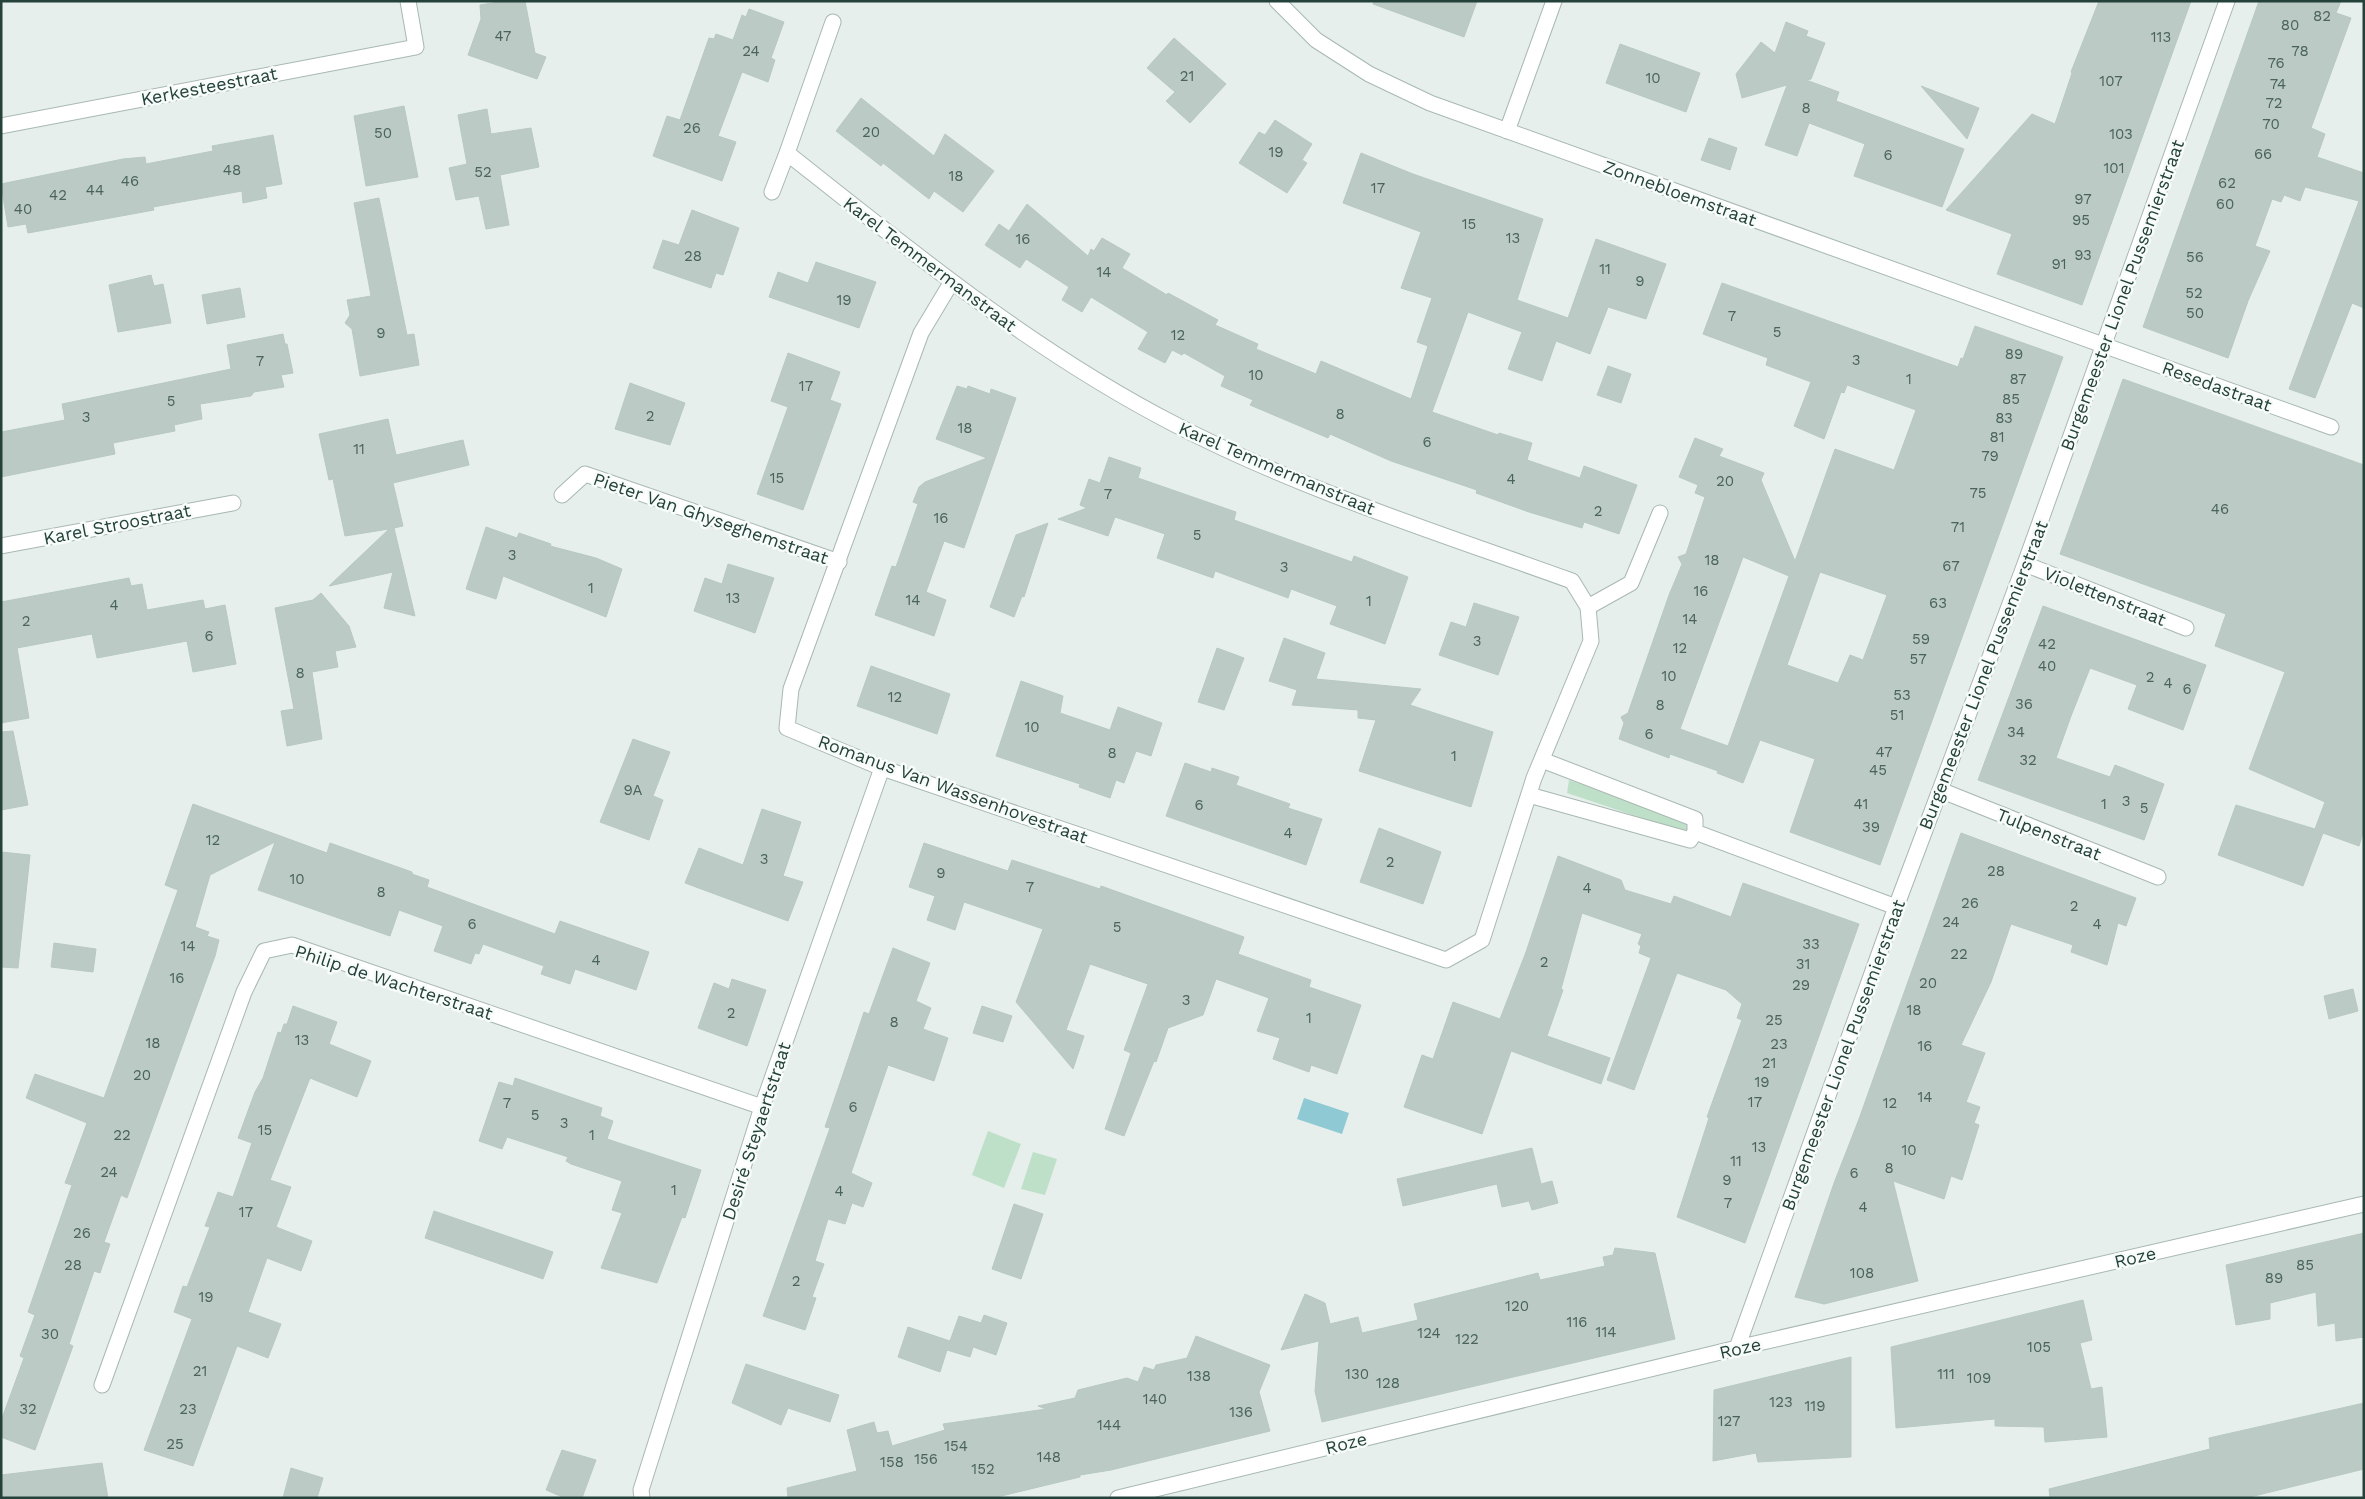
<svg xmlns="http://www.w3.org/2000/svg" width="2365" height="1499" font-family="'Work Sans',sans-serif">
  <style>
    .green { fill: #bfe0c8 }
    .water { fill: #8ec9d4 }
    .building { fill: #bbcac4; stroke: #b8c9c2; fill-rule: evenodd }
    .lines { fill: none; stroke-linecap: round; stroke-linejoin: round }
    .minor-casing { stroke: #a8b8b2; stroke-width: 17 }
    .minor { stroke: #fff; stroke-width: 15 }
    .labels { text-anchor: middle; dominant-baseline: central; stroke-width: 5; stroke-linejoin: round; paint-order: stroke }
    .number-label { font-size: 15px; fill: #4a645c }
    .street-label { font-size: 18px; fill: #24423a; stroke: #f7fbf9 }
  </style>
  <rect width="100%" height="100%" fill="#e6efeb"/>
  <path class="green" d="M1569,780L1689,822L1686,833L1567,793Z
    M988,1131L1021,1144L1004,1188L972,1175Z
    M1033,1152L1057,1159L1045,1195L1021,1189Z"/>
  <path class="water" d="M1304,1098L1349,1113L1342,1134L1297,1119Z"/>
  <path class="building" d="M505,1H525L535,53L546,57L537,79L468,55L481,19L480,5Z
    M1374,1H1477L1464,37L1373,4Z
    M2099,1H2191L2082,305L1997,274L2012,234L1946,210L2032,114L2055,124L2072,73L2071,72Z
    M2259,1H2341L2336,13L2351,18L2311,128L2325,134L2317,157L2364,173V308L2352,303L2315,398L2289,389L2359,201L2305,187L2300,201L2284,195L2281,202L2272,199L2255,246L2270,251L2248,301L2228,358L2143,327Z
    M749,9L784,22L771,58L775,60L768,82L742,72L718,136L736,142L722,181L653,156L667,116L680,120L709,38L714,39L716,34L733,40L742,15L746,17Z
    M1786,22L1808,31L1806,36L1825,43L1811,79L1806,80L1839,92L1836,101L1964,149L1942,207L1854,176L1865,144L1809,123L1797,156L1765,145L1787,85L1742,98L1736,74L1761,42L1775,53Z
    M1174,38L1226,84L1190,123L1166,101L1175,92L1147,68Z
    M1620,44L1700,73L1686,112L1606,83Z
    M1921,86L1979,108L1967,139Z
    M861,98L934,156L945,134L994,171L963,212L934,191L929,199L883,163L881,166L836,131Z
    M404,106L418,177L366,186L354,116Z
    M487,109L491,134L531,128L539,167L500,175L509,225L486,229L479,196L456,200L449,168L467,164L458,115Z
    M1275,120L1312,144L1302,160L1307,163L1287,193L1239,163L1259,132L1265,135Z
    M273,135L282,184L265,187L267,198L243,203L242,191L153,207L154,210L28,233L26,224L8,227L1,184L123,159L145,157L146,164L213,151L212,146Z
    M1709,138L1737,148L1730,170L1701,160Z
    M1361,153L1413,174L1543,219L1517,300L1568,318L1596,239L1666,264L1646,319L1608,307L1590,354L1556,341L1542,381L1508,369L1522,332L1468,312L1432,412L1498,435L1499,433L1532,443L1527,460L1580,478L1584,466L1637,485L1619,534L1584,522L1582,528L1529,512L1476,493L1477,490L1391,461L1330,434L1328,438L1250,405L1253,400L1221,386L1225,376L1184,353L1182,355L1172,350L1165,363L1138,349L1148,332L1091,297L1082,312L1062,300L1069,287L1026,259L1020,268L985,245L999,224L1009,231L1027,204L1088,256L1091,249L1094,251L1102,238L1130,254L1122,268L1167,295L1168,293L1218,320L1215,325L1258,344L1256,349L1316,374L1321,361L1411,399L1428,346L1417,342L1432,298L1401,288L1421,232L1343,203Z
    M379,198L407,335L414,334L419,365L360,376L352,329L345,323L350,315L347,300L371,296L354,203Z
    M692,210L739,228L723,275L716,273L711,288L653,268L663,240L679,245Z
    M816,262L876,282L859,328L769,297L778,272L808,283Z
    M151,275L154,286L163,284L171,323L118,332L109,285Z
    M1722,283L1958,367L1961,358L1963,359L1975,326L2063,357L1880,865L1790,832L1815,759L1760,740L1743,783L1717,773L1718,771L1670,754L1669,758L1619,739L1624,723L1621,717L1628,713L1669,595L1682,564L1678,557L1686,554L1705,497L1695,493L1698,485L1679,477L1695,438L1723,449L1719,456L1764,473L1761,480L1795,561L1835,449L1894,470L1916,410L1847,385L1844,393L1841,392L1824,439L1794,426L1811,382L1766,365L1768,358L1703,334ZM1743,557L1789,576L1728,746L1680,729ZM1820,572L1887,595L1863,660L1850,655L1838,683L1787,665Z
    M240,288L245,317L207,324L202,295Z
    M283,334L285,344H287L293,373L281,375L284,387L254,392L251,396L200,404L202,419L174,425L175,431L113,443L115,454L1,477V432L65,420L62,404L231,369L227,345Z
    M788,353L840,372L830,400L841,404L803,510L757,494L788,407L771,401Z
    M1608,366L1631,374L1621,403L1597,395Z
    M2123,379L2364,465V830L2359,846L2323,833L2303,886L2218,855L2236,805L2315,829L2325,802L2249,769L2285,672L2215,646L2226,614L2060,554Z
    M630,383L685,403L670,445L615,429Z
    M957,386L967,389L968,386L990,394L991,389L1016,398L964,548L944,541L926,592L946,600L934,636L875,615L892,566L896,567L918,504L913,502L919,487L925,482L987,458L936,439Z
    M388,419L396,455L463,440L469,465L393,483L403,526L394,528L415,616L384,608L393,572L329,586L389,529L345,536L333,479L329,480L319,434Z
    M1109,457L1141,468L1138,478L1236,512L1234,520L1352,562L1354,556L1408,577L1385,644L1330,624L1337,606L1291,589L1288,598L1215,571L1213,578L1157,558L1165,534L1115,517L1108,536L1058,519L1087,508L1080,505L1089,479L1100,483Z
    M1048,523L1024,597L1022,596L1014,617L990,607L1016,535Z
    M486,527L517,538L519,533L551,544L550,546L596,558L622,569L606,617L503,576L496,599L466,589Z
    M728,564L774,578L755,633L694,611L705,578L722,584Z
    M129,578L131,586L142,584L147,610L203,600L205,609L225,605L236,664L193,672L187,641L97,658L92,634L17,648L29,718L1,723V602Z
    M321,593L349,626L356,647L335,651L338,667L312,672L322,739L287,746L281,711L294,709L275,608L313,600Z
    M1474,603L1519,617L1498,675L1439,655L1451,622L1466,627Z
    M2043,606L2206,665L2183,730L2128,709L2137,685L2090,668L2071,716L2056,758L2110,777L2115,765L2164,784L2144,840L1978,780Z
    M1284,638L1325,653L1316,679L1421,689L1410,705L1493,732L1471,807L1359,771L1376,720L1358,718V710L1292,705L1297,690L1269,681Z
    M1217,648L1244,658L1224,710L1198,702Z
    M871,666L950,694L937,734L857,706Z
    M1021,681L1063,696L1060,713L1110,730L1118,707L1162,723L1151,756L1136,751L1124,783L1116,780L1110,798L1079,787L1080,784L996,756Z
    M13,731L28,805L1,810V732Z
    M633,739L670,752L653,796L663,800L649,840L600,822Z
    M1185,763L1211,772L1212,768L1239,777L1236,785L1290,804L1288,808L1322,819L1306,865L1166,816Z
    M193,804L327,853L330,843L412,872V874L429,880L427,887L555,934L560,921L649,952L636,990L575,969L570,984L541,974L544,966L483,944L479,954L475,953L471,964L434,951L443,926L399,910L390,936L258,890L275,842L210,875L195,927L209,932L207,936L219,940L215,956L127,1198L121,1195L104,1242L110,1244L100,1273L94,1271L69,1344L73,1346L35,1450L1,1437V1421L24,1358L20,1356L35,1315L28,1312L72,1185L65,1183L87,1123L26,1098L35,1074L104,1098L178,890L165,885Z
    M762,809L801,822L783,876L803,882L788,921L685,883L699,848L743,865Z
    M1379,828L1441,852L1423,904L1360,882Z
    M1961,833L2136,898L2126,926L2118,923L2107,965L2071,952L2073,945L2011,924L1991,982L1961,1045L1985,1053L1966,1102L1980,1107L1974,1123L1979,1125L1962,1180L1951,1176L1944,1199L1893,1181L1918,1281L1824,1304L1795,1297L1834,1183L1859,1119Z
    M924,843L1008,871L1012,860L1100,889L1101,886L1244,937L1238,954L1311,980L1309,987L1361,1005L1337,1074L1311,1065L1309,1072L1273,1059L1280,1038L1257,1031L1269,998L1216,979L1203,1015L1168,1028L1156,1062L1154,1061L1124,1136L1105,1129L1131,1053L1124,1050L1148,984L1090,964L1066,1030L1084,1036L1073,1069L1016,1002L1043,929L964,902L955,930L927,920L935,896L909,887Z
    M1,852L30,855L18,968L1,967Z
    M1558,856L1621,880L1625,890L1671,904L1674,896L1731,917L1743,883L1859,924L1745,1243L1677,1217L1709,1118L1707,1117L1742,1020L1737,1018L1742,1004L1726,990L1677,973L1634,1090L1607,1080L1651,958L1639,953L1641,946L1638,944L1642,934L1582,913L1561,989L1563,990L1547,1036L1610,1058L1601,1084L1511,1051L1482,1134L1404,1107L1422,1055L1433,1059L1453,1002L1500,1019L1526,952Z
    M54,943L96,949L93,972L51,967Z
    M893,948L930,963L916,1001L931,1008L923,1029L948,1038L934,1081L888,1065L851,1173L872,1183L863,1207L852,1203L845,1224L828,1219L815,1261L824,1264L812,1297L816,1298L805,1330L763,1316L830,1128L825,1127L855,1039L864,1012L869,1014Z
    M732,979L766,990L747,1046L698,1028L714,983L729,989Z
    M2353,989L2358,1011L2329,1019L2324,996Z
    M293,1006L337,1022L329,1044L371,1061L357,1097L310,1078L270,1180L291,1187L276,1227L312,1241L301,1271L267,1258L248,1312L281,1324L268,1358L237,1346L193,1466L144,1450L192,1319L174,1312L183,1286L187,1287L210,1227L205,1226L218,1192L233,1197L252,1143L238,1138L255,1092L263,1078L278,1032L281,1033L284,1024H287Z
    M982,1006L1012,1016L1003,1042L973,1033Z
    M515,1078L602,1108L600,1116L613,1121L607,1139L701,1170L685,1218L682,1217L657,1283L601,1268L622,1213L612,1210L622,1181L571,1164L566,1161L568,1157L507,1137L502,1149L479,1141L499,1082L513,1086Z
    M1532,1148L1541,1184L1552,1181L1558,1203L1532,1210L1529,1201L1502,1207L1497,1184L1403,1206L1397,1179Z
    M1014,1204L1043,1214L1021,1279L992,1269Z
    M434,1211L553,1252L543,1279L425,1238Z
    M2364,1233V1337L2336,1341L2335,1323L2318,1326L2316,1292L2270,1303V1319L2236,1325L2226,1265Z
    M1615,1248L1655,1253L1675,1339L1322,1422L1315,1391L1319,1341L1281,1350L1305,1294L1325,1303L1330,1324L1358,1317L1362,1333L1418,1320L1414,1304L1538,1273L1540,1280L1605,1266L1603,1257L1613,1255Z
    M2083,1300L2092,1340L2080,1343L2091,1389L2102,1387L2107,1437L2045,1442L2044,1427L1995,1426V1419L1896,1428L1891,1347Z
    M984,1315L1007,1323L996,1355L973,1347L970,1357L947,1350L940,1372L898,1357L908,1327L950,1341L959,1316L981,1323Z
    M1196,1336L1270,1365L1259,1392L1270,1431L1111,1470L1080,1475V1477L993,1498H788L787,1488L857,1471L847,1430L874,1422L877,1433L888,1431L892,1446L945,1430L943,1424L1046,1409L1038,1406L1075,1398L1078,1390L1127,1378L1138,1382L1144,1367L1154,1370L1156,1365L1187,1358Z
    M1851,1357V1457L1758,1462L1756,1453L1713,1461L1714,1390Z
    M746,1364L839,1395L830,1422L788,1408L781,1425L732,1403Z
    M2364,1403V1469L2246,1498H2050L2049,1489L2210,1449L2209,1438Z
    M562,1450L596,1460L582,1498H565L546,1490Z
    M102,1463L108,1498H1V1475Z
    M291,1468L323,1478L317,1498H283Z"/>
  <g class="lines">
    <defs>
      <path id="minor" d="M1277,1L1316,40L1369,74L1430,103L2331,427
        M1,126L416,47L408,1
        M1507,131L1554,1
        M787,153L833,22
        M772,192L787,153C912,252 1034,352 1176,425C1302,490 1439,533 1572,581L1588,607L1591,641L1534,778L1482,940L1446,960L882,768L787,728L791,689L921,333L951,283
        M562,495L585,474L839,562
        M1,546L233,503
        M2025,564L2186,628
        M1588,607L1631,583L1660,513
        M1940,790L2158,877
        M1529,795L1690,840L1695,832V819L1542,760
        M1695,832L1896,907
        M1737,1348L1896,907L2025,564L2227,1
        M102,1385L244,992L264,951L292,945L762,1107
        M642,1498L641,1490L762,1107L882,768
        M1118,1498L1737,1348L2364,1204"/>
    </defs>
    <use href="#minor" class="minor-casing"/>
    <use href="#minor" class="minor"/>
  </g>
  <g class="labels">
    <g class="number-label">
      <text x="2322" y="16">82</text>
      <text x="2290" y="25">80</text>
      <text x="503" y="36">47</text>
      <text x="2161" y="37">113</text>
      <text x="751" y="51">24</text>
      <text x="2300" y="51">78</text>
      <text x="2276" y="63">76</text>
      <text x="1187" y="76">21</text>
      <text x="1653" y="78">10</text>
      <text x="2111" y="81">107</text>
      <text x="2278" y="84">74</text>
      <text x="2274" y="103">72</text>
      <text x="1806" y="108">8</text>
      <text x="2271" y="124">70</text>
      <text x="692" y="128">26</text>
      <text x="871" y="132">20</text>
      <text x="383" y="133">50</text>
      <text x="2121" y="134">103</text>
      <text x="1276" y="152">19</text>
      <text x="2263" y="154">66</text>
      <text x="1888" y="155">6</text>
      <text x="2114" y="168">101</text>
      <text x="232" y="170">48</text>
      <text x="483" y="172">52</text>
      <text x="956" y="176">18</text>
      <text x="130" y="181">46</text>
      <text x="2227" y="183">62</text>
      <text x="1378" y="188">17</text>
      <text x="95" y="190">44</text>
      <text x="58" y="195">42</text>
      <text x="2083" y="199">97</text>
      <text x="2225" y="204">60</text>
      <text x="23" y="209">40</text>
      <text x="2081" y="220">95</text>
      <text x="1469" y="224">15</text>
      <text x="1513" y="238">13</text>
      <text x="1023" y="239">16</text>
      <text x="2083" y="255">93</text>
      <text x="693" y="256">28</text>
      <text x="2195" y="257">56</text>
      <text x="2059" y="264">91</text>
      <text x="1605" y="269">11</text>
      <text x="1104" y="272">14</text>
      <text x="1640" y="281">9</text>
      <text x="2194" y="293">52</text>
      <text x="844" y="300">19</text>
      <text x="2195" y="313">50</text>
      <text x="1732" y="316">7</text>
      <text x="1777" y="332">5</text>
      <text x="381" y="333">9</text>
      <text x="1178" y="335">12</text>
      <text x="2014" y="354">89</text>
      <text x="1856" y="360">3</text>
      <text x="260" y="361">7</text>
      <text x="1256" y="375">10</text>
      <text x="1909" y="379">1</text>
      <text x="2018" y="379">87</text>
      <text x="806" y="386">17</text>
      <text x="2011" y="399">85</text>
      <text x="171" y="401">5</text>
      <text x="1340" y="414">8</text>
      <text x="650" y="416">2</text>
      <text x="86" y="417">3</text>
      <text x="2004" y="418">83</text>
      <text x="965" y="428">18</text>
      <text x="1997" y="437">81</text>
      <text x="1427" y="442">6</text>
      <text x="359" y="449">11</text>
      <text x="1990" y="456">79</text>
      <text x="777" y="478">15</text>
      <text x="1511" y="479">4</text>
      <text x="1725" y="481">20</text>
      <text x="1978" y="493">75</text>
      <text x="1108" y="494">7</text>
      <text x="2220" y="509">46</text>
      <text x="1598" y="511">2</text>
      <text x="941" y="518">16</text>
      <text x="1958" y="527">71</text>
      <text x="1197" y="535">5</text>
      <text x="512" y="555">3</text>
      <text x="1712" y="560">18</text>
      <text x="1951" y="566">67</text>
      <text x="1284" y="567">3</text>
      <text x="591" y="588">1</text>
      <text x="1701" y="591">16</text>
      <text x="733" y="598">13</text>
      <text x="913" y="600">14</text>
      <text x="1369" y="601">1</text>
      <text x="1938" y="603">63</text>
      <text x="114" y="605">4</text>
      <text x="1690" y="619">14</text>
      <text x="26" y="621">2</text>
      <text x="209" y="636">6</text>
      <text x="1921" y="639">59</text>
      <text x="1477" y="641">3</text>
      <text x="2047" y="644">42</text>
      <text x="1680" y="648">12</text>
      <text x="1918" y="659">57</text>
      <text x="2047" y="666">40</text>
      <text x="300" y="673">8</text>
      <text x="1669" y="676">10</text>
      <text x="2150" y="677">2</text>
      <text x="2168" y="683">4</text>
      <text x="2187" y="689">6</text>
      <text x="1902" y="695">53</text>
      <text x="895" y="697">12</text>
      <text x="2024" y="704">36</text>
      <text x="1660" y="705">8</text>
      <text x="1897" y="715">51</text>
      <text x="1032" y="727">10</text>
      <text x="2016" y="732">34</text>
      <text x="1649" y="734">6</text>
      <text x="1884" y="752">47</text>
      <text x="1112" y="753">8</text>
      <text x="1454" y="756">1</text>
      <text x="2028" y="760">32</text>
      <text x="1878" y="770">45</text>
      <text x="633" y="790">9A</text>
      <text x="2126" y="801">3</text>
      <text x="1861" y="804">41</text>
      <text x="2104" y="804">1</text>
      <text x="1199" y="805">6</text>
      <text x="2144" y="808">5</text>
      <text x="1871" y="827">39</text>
      <text x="1288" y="833">4</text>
      <text x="213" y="840">12</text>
      <text x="764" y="859">3</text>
      <text x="1390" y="862">2</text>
      <text x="1996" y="871">28</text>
      <text x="941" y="873">9</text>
      <text x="297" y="879">10</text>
      <text x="1030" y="887">7</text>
      <text x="1587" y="888">4</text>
      <text x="381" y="892">8</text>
      <text x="1970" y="903">26</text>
      <text x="2074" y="906">2</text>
      <text x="1951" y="922">24</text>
      <text x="472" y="924">6</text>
      <text x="2097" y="924">4</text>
      <text x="1117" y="927">5</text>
      <text x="1811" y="944">33</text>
      <text x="188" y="946">14</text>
      <text x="1959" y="954">22</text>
      <text x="596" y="960">4</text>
      <text x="1544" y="962">2</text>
      <text x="1803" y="964">31</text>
      <text x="177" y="978">16</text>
      <text x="1928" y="983">20</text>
      <text x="1801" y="985">29</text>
      <text x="1186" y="1000">3</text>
      <text x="1914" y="1010">18</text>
      <text x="731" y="1013">2</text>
      <text x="1309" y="1018">1</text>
      <text x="1774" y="1020">25</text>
      <text x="894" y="1022">8</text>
      <text x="302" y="1040">13</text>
      <text x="153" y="1043">18</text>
      <text x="1779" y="1044">23</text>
      <text x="1925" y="1046">16</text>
      <text x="1769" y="1063">21</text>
      <text x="142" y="1075">20</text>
      <text x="1762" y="1082">19</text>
      <text x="1925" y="1097">14</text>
      <text x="1755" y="1102">17</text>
      <text x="507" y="1103">7</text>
      <text x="1890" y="1103">12</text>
      <text x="853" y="1107">6</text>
      <text x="535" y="1115">5</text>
      <text x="564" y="1123">3</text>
      <text x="265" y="1130">15</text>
      <text x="122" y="1135">22</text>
      <text x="592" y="1135">1</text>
      <text x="1759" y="1147">13</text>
      <text x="1909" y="1150">10</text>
      <text x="1736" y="1161">11</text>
      <text x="1889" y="1168">8</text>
      <text x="109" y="1172">24</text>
      <text x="1854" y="1173">6</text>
      <text x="1727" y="1180">9</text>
      <text x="674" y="1190">1</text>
      <text x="839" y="1191">4</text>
      <text x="1728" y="1203">7</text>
      <text x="1863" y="1207">4</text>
      <text x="246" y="1212">17</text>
      <text x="82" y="1233">26</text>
      <text x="73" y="1265">28</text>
      <text x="2305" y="1265">85</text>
      <text x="1862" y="1273">108</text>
      <text x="2274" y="1278">89</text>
      <text x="796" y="1281">2</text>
      <text x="206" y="1297">19</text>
      <text x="1517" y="1306">120</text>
      <text x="1577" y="1322">116</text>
      <text x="1606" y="1332">114</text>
      <text x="1429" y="1333">124</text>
      <text x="50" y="1334">30</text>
      <text x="1467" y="1339">122</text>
      <text x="2039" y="1347">105</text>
      <text x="200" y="1371">21</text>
      <text x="1357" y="1374">130</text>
      <text x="1946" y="1374">111</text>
      <text x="1199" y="1376">138</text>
      <text x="1979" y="1378">109</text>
      <text x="1388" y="1383">128</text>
      <text x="1155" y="1399">140</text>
      <text x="1781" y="1402">123</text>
      <text x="1815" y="1406">119</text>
      <text x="28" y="1409">32</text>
      <text x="188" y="1409">23</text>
      <text x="1241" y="1412">136</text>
      <text x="1729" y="1421">127</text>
      <text x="1109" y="1425">144</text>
      <text x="175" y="1444">25</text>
      <text x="956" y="1446">154</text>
      <text x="1049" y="1457">148</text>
      <text x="926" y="1459">156</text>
      <text x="892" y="1462">158</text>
      <text x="983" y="1469">152</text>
    </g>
    <g class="street-label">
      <text transform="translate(209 86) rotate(-11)">Kerkesteestraat</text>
      <text transform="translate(1680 193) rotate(20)">Zonnebloemstraat</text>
      <text transform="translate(930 264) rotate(37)">Karel Temmermanstraat</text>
      <text transform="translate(2122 295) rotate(-70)">Burgemeester Lionel Pussemierstraat</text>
      <text transform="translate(2217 386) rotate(20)">Resedastraat</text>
      <text transform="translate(1277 468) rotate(23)">Karel Temmermanstraat</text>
      <text transform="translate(711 518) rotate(19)">Pieter Van Ghyseghemstraat</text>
      <text transform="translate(117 524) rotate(-11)">Karel Stroostraat</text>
      <text transform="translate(2105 596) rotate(22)">Violettenstraat</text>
      <text transform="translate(1983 675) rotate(-69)">Burgemeester Lionel Pussemierstraat</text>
      <text transform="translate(953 789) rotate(20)">Romanus Van Wassenhovestraat</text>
      <text transform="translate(2049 834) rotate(22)">Tulpenstraat</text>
      <text transform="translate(394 982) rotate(18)">Philip de Wachterstraat</text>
      <text transform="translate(1843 1055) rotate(-70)">Burgemeester Lionel Pussemierstraat</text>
      <text transform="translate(756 1131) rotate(-72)">Desiré Steyaertstraat</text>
      <text transform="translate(2135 1257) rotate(-13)">Roze</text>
      <text transform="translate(1740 1348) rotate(-13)">Roze</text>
      <text transform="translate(1346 1443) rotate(-14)">Roze</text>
    </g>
  </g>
  <rect width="2365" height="1499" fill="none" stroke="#24423a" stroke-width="5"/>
</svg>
